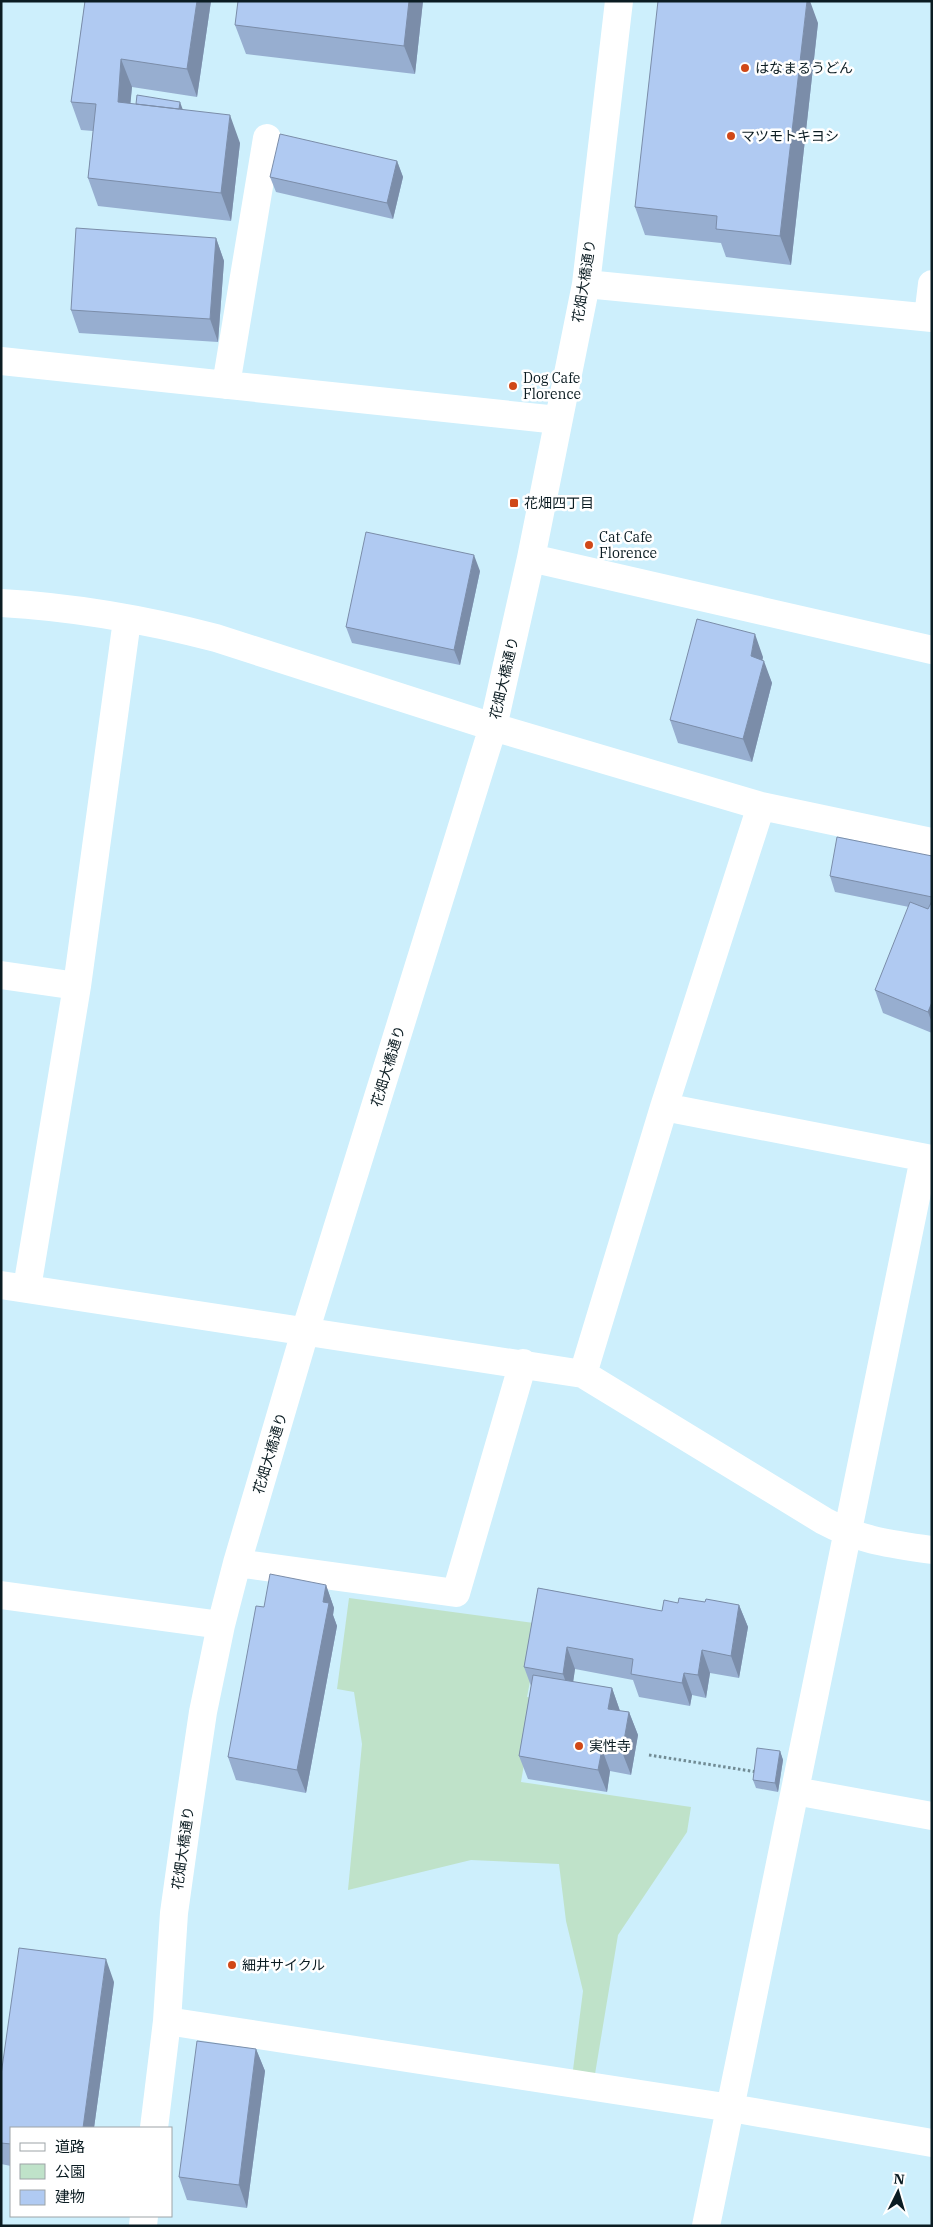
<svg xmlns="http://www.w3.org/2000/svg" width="933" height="2227" font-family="'IBM Plex Serif','Noto Sans JP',serif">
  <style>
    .green { fill: #bfe2c9 }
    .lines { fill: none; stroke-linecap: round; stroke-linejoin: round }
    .path { stroke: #718b94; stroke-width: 3; stroke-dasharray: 2.5 2.5; stroke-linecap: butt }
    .minor { stroke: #fff; stroke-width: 28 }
    .wall { fill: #97aed0 }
    .shaded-wall { fill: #7b8da9 }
    .building { fill: #b0caf2; stroke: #7b8da9 }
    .poi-dot { fill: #d04818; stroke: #fff; stroke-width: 2 }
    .labels { text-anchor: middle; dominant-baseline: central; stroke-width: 5; stroke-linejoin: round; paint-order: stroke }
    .poi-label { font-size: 14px; fill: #0b1c22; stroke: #fff; text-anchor: start }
    .street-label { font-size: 14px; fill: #0b1c22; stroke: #fff }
  </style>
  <rect width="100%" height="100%" fill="#cdeffc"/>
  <path class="green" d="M349,1598L541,1624L527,1697L535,1698L521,1782L691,1807L687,1832L618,1935L595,2074L573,2070L583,1991L566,1921L559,1864L471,1860L348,1890L362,1744L354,1692L337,1689Z"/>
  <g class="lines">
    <path class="path" d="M649,1755L757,1772"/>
    <path class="minor" d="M586,284L932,318
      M928,317L932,284
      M1,361L558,420
      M226,385L267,138
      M531,558L932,650
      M1,603C73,607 147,620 216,638L493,727L761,806L932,842
      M1,975L77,986
      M664,1107L932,1159
      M1,1285L583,1374L824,1521C861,1541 891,1544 932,1550
      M27,1288L77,986L127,620
      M583,1374L664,1107L761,806
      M237,1563L456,1593L523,1363
      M1,1595L221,1625
      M795,1791L932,1816
      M167,2021L731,2108L932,2143
      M154,2128L167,2021L174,1913L188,1813L203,1712L221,1625L237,1563L305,1332L493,727L531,558L586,284L619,1
      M143,2226L144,2216
      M706,2226L924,1158"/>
  </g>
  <path class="wall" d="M85,1H211L197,97L132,87L130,104L183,110L240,143L231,221L98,206L88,178L93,131L81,130L71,102Z
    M423,1L415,74L246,54L235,25Z
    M818,23L791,265L726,257L721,243L645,235L635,207Z
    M397,161L403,177L393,219L276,192L270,177Z
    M216,238L224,261L218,342L79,333L71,310Z
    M480,571L460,665L352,643L346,627Z
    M763,657L762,660L772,683L752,762L678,743L670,720Z
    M932,856V1033L883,1013L875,990L909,907L835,892L830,876Z
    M326,1585L334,1608L333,1615L337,1626L306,1793L236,1780L228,1757L264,1607Z
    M538,1588L662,1611L678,1603L705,1602L739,1605L748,1627L739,1678L710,1673L706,1698L692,1695L690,1706L639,1697L633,1680L575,1669L573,1682L612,1688L620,1711L629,1712L638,1735L631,1775L610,1771L607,1792L528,1779L519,1756L531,1686L524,1667Z
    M780,1751L783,1760L778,1792L756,1788L753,1780Z
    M114,1982L94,2128H11V2166L1,2164V2075Z
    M256,2049L265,2071L247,2208L187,2200L179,2177Z"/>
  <path class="shaded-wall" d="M197,1H211L197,97L187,69Z
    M409,1H423L415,74L404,46Z
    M807,1H810L818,23L791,265L780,236Z
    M121,59L132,87L128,130L118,102Z
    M180,102L183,110L177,122Z
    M230,115L240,143L231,221L221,193Z
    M397,161L403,177L393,219L387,203Z
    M216,238L224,261L218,342L210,319Z
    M474,555L480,571L460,665L454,650Z
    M755,634L763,657L759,679L751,656Z
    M764,661L772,683L752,762L743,739Z
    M932,1002V1023L928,1012Z
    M326,1585L334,1608L333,1615L337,1626L306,1793L297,1770Z
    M739,1605L748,1627L739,1678L731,1656Z
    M567,1647L575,1669L571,1697L563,1674Z
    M702,1650L710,1673L706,1698L698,1675Z
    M684,1673L692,1695L690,1706L682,1683Z
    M612,1688L620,1711L608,1709Z
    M629,1712L638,1735L631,1775L622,1752Z
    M602,1749L610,1771L607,1792L598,1770Z
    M780,1751L783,1760L778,1792L775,1783Z
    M106,1959L114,1982L94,2128H83Z
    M256,2049L265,2071L247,2208L239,2185Z"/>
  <path class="building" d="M85,1H197L187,69L121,59L118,102L230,115L221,193L88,178L96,104L71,102Z
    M238,1H409L404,46L235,25Z
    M658,1H807L780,236L716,229L717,216L635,207Z
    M137,95L180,102L179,109L136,104Z
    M280,134L397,161L387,203L270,177Z
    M76,228L216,238L210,319L71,310Z
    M366,532L474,555L454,650L346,627Z
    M697,619L755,634L751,656L764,661L743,739L670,720Z
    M837,837L932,856V897L830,876Z
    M932,901V1002L928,1012L875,990L910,902L928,909Z
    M270,1574L326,1585L323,1602L329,1603L297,1770L228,1757L256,1606L264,1607Z
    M538,1588L662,1611L664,1600L678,1603L679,1598L705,1602L706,1599L739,1605L731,1656L702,1650L698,1675L684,1673L682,1683L631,1674L633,1659L567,1647L563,1674L524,1667Z
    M533,1675L612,1688L608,1709L629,1712L622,1752L602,1749L598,1770L519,1756Z
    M757,1748L780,1751L775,1783L753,1780Z
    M19,1948L106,1959L83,2128H11V2144L1,2143V2075Z
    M197,2041L256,2049L239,2185L179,2177Z"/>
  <g class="poi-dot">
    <circle cx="745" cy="68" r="5"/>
    <circle cx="731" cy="136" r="5"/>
    <circle cx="513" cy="386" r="5"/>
    <rect x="509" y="498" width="10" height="10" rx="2.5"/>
    <circle cx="589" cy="545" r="5"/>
    <circle cx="579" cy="1746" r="5"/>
    <circle cx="232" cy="1965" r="5"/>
  </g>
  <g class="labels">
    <g class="poi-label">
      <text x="755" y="68">はなまるうどん</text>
      <text x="741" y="136">マツモトキヨシ</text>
      <text x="523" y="378">Dog Cafe<tspan x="523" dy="16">Florence</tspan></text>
      <text x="524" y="503">花畑四丁目</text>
      <text x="599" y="537">Cat Cafe<tspan x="599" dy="16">Florence</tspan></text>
      <text x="589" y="1746">実性寺</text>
      <text x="242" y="1965">細井サイクル</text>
    </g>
    <g class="street-label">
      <text transform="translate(584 281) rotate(-81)">花畑大橋通り</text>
      <text transform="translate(504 678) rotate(-77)">花畑大橋通り</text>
      <text transform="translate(388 1066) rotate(-73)">花畑大橋通り</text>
      <text transform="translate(270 1453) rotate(-73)">花畑大橋通り</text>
      <text transform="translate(183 1848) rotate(-82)">花畑大橋通り</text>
    </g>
  </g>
  <rect width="933" height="2227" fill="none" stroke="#0b1c22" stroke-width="5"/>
  <rect x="10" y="2127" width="162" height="90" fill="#ffffff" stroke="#9da4a7"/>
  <rect x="20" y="2143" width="25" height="8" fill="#ffffff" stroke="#9da4a7"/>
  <text x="55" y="2152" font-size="15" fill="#0b1c22">道路</text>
  <rect x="20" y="2164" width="25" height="15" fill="#bfe2c9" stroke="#9da4a7"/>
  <text x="55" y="2177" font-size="15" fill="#0b1c22">公園</text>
  <rect x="20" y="2190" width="25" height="15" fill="#b0caf2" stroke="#9da4a7"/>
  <text x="55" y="2202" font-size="15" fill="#0b1c22">建物</text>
  <g transform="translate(898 2192) rotate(5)" stroke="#ffffff" stroke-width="4" paint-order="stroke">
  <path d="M0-4L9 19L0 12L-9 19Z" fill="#0b1c22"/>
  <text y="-8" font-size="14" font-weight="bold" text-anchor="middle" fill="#0b1c22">N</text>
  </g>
</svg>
